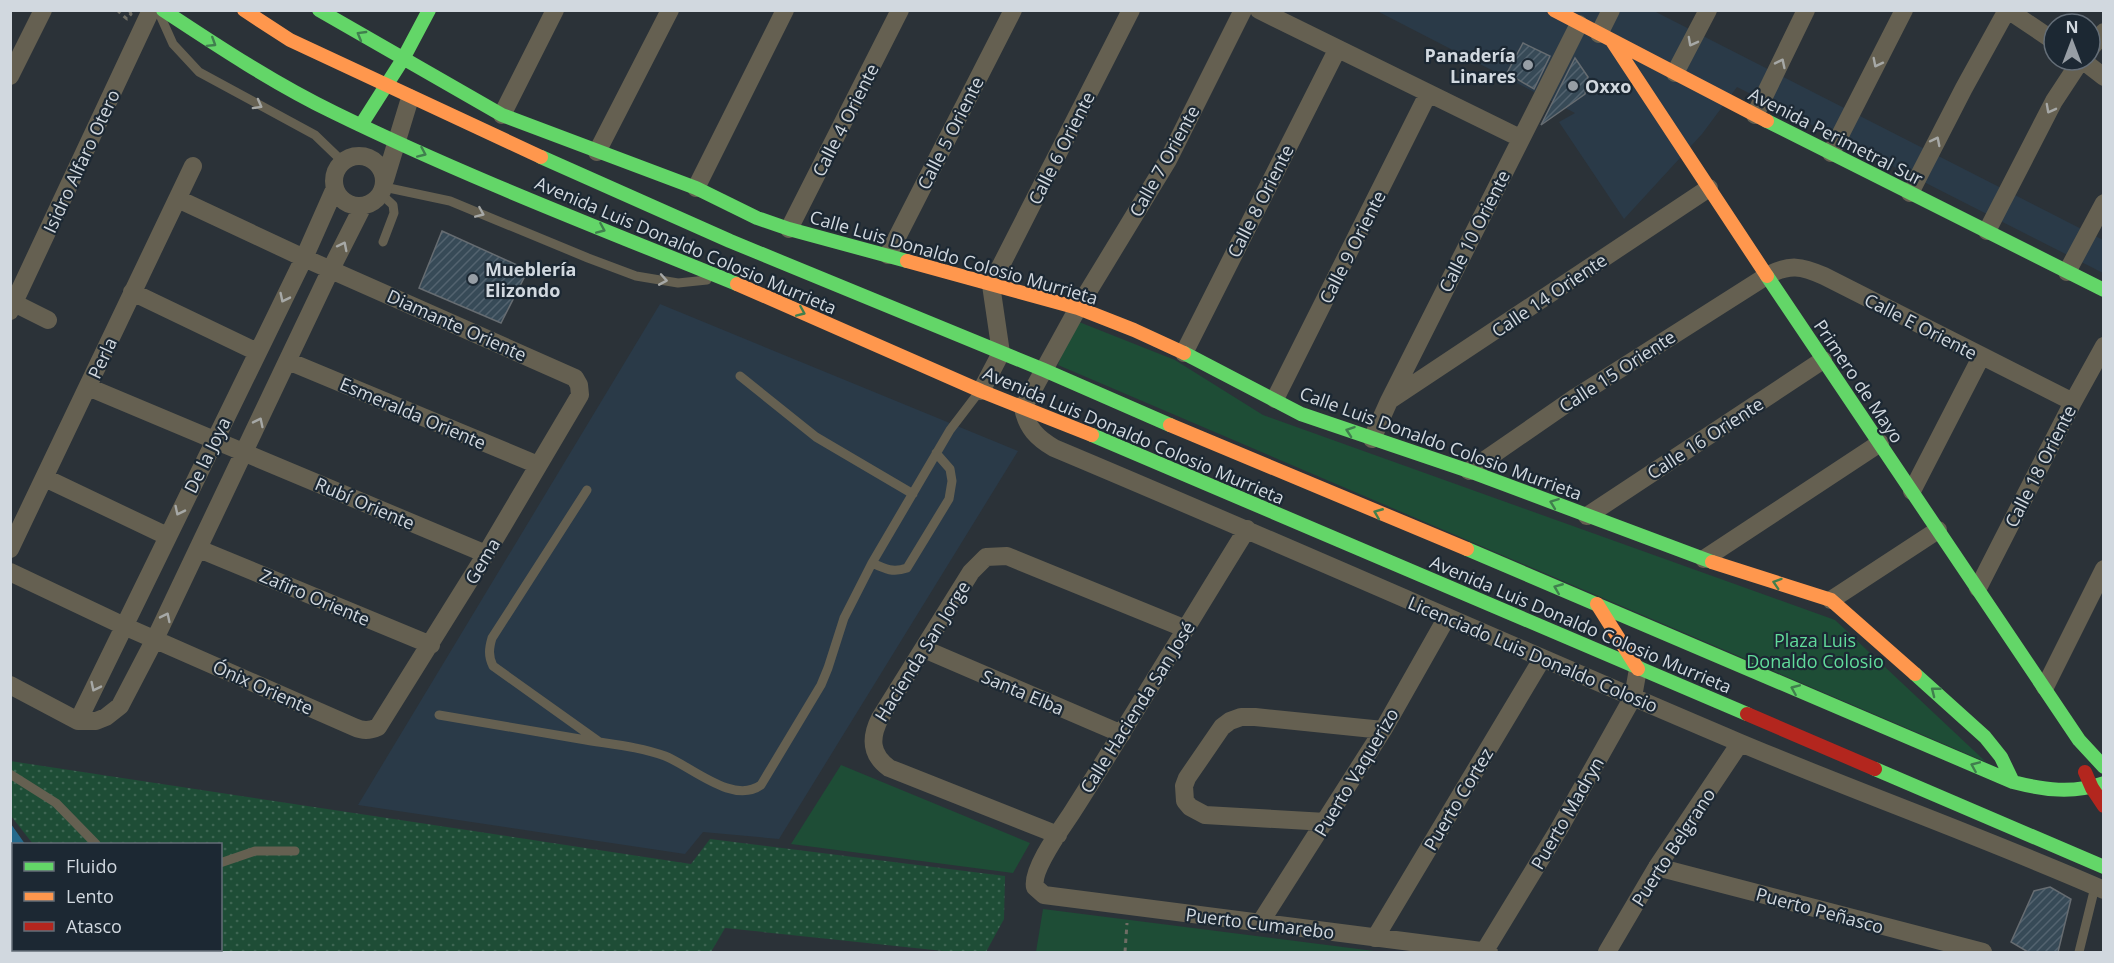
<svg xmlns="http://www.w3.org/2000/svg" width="2114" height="963" font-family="'Open Sans',sans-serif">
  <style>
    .built { fill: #2a3a48 }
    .grass { fill: url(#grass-dots) }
    .park { fill: #1e4d36 }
    .water { fill: #246a8c }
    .building { fill: url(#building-hatch); stroke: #666c71; stroke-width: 1.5 }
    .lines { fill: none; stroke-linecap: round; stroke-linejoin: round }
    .path { stroke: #6e6d64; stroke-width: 3; stroke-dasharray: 4.5 4.5; stroke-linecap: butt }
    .lane { stroke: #656051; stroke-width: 9 }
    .street { stroke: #656051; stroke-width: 18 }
    .fast { stroke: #63d668; stroke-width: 14 }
    .slow { stroke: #ff974d; stroke-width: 14 }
    .jam { stroke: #b3261e; stroke-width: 14 }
    .oneway { stroke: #407f4e }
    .oneway2 { stroke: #a6a8a6 }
    .poi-dot { fill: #979ea5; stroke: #1c2833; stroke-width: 2 }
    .labels { text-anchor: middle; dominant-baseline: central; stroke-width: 4.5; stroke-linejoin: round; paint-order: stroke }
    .poi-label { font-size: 18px; font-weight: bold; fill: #d1d8df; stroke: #1c2833; text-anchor: start }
    .street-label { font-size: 18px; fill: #d1d8df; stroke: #1c2833 }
    .park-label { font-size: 18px; fill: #61dc9b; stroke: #1c2833 }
  </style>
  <defs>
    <pattern id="grass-dots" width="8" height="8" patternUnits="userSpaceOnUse" patternTransform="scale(1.5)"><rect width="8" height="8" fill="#1e4d36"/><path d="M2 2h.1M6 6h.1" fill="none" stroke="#3e6653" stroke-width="1.8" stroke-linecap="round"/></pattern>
    <pattern id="building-hatch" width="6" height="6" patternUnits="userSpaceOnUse" patternTransform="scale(1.5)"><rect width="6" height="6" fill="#374a57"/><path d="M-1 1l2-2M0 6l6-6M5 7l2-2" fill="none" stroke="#53636f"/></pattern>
  </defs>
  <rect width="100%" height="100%" fill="#2b3238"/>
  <path class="built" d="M1377,11H1654L2103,240V273L1737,87L1702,134L1624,219L1559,122L1575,113Z
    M660,304L1018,451L779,839L703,832L685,854L358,805Z"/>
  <path class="grass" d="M10,761L691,864L710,839L1005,876L1004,919L986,952H953L725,928L711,952H130L126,950H220V844H33L11,816Z"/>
  <path class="park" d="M1074,320L1175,360L1263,415L1835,620L1986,762L1058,365Z
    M841,765L1030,843L1013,873L791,844Z
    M1043,909L1382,952H1036Z"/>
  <path class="water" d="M11,824L25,844H14L13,933L10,929Z"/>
  <path class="building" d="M1523,43L1550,56L1534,89L1507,73Z
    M1575,58L1588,77L1585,94L1541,125Z
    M442,231L528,270L501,323L419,288Z
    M2050,887L2071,899L2058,952H2028L2011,942L2034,891Z"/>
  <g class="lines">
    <path class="path" d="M117,10L127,19L131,14L129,10
      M10,948L16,952
      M1125,952L1127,923"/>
    <path class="lane" d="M160,15L173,44L199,72L315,135L343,162
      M384,187L450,201L588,258L636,276L678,283L707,280
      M381,194L393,205L394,213L383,242
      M740,376L816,437L913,494
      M587,490L492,638C489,648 488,656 493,666L598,741
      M872,563C885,569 893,573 907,568L949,499L952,481L950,469L936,453
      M439,715C486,723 533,731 580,739C608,744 638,746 665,756C692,767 733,805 761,785L821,685L828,668L844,618L872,563L950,430L979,392
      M10,774L56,803L96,844
      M220,863L255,851H295
      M2079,952L2095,887"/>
    <path class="street" d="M1243,10L1168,160L1078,308L1023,408C1027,428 1037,438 1054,448C1283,544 1509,645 1738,742C1859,793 1983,837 2104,890
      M1259,10L1520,138
      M2008,10L2054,41
      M1599,34L1611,10
      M2090,49L2104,32
      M2082,60L2104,77
      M1675,73L1708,10
      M10,76L43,10
      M502,115L555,10
      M1755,115L1806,10
      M597,152L670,10
      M1831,153L1904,10
      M334 181a25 25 0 1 1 50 0a25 25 0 1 1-50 0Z
      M385,180L410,98
      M696,188L785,10
      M1910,193L1964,88L2007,10
      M789,229L900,10
      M1987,231L2054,101L2081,60
      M888,255L1013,10
      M2067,272L2104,203
      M132,292L257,352
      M10,301L48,320
      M10,311L151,10
      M1184,353L1337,50
      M288,361L538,465
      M88,387L486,554
      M981,391L1001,353L991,285L1131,10
      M1275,399L1428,94
      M1390,400L1709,188
      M1372,439L1389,401L1579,24
      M1469,471L1576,397L1768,275C1790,264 1801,266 1824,276L2073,402
      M45,478L167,536
      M1912,491L1981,357
      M1587,516L1823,360
      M1247,529C1188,624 1131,720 1071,814C1061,829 1031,870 1035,887L1044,895L1489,952
      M10,549L193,166
      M199,549L431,645
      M1704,559L1880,443
      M10,572L124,626L354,727C363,731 369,731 378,727L486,554L580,395L579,385L575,378L304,258L178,199
      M1978,588L2073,402L2104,346
      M1831,600L1938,530
      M924,649L1122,734
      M10,685L78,721H96L106,717L120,706L155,639L331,269L363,206
      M2045,687L2104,569
      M78,721L304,258L335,188
      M1326,822L1205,815L1190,807L1185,801L1184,786L1187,778L1222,727L1230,721L1241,717H1255L1383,730
      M1058,835L889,768C870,754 870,738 880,718L971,572L986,557L1007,556L1186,629
      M1657,867L1983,952
      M1260,923L1383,730L1447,617
      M1375,938L1542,659
      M1484,952L1559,829L1633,697L1638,669
      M1607,952L1657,867L1740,743"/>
    <path class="fast" d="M163,10C219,47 275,84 335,113C466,177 602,229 737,284
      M319,10L502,115L696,188L757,218L789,229L907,261
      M1767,121L2104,290
      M361,125L403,59L429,10
      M541,157L730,241L1044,370L1170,425
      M1767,276L2079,740L2104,767
      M1184,353L1301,414L1469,471L1712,562
      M1092,435L1747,714
      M1467,549L2013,782C2044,790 2073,794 2104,783
      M1915,674L1985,737L2001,757L2013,782
      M1875,769L2104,867"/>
    <path class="slow" d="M244,10L290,40L541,157
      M1554,10L1767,121
      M1612,41L1767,276
      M907,261L1078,308L1134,330L1184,353
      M737,284L981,391L1092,435
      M1170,425L1467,549
      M1712,562L1831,600L1915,674
      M1597,604L1638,669"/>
    <path class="jam" d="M1747,714L1875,769
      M2085,772L2092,788L2104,806"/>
  </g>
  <defs><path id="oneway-chevron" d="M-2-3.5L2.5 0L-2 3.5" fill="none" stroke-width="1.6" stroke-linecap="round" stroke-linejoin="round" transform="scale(1.5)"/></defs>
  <g class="oneway">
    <use href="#oneway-chevron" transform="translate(361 35) rotate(-150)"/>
    <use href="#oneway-chevron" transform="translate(212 43) rotate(32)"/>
    <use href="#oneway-chevron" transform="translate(422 153) rotate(24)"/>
    <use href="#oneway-chevron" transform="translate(601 229) rotate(23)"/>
    <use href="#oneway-chevron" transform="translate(801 312) rotate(23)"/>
    <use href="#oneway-chevron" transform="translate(1350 431) rotate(-161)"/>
    <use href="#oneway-chevron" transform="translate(1554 503) rotate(-159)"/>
    <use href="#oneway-chevron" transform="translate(1378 513) rotate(-158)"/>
    <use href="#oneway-chevron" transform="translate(1777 583) rotate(-162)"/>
    <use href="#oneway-chevron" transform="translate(1558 588) rotate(-158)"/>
    <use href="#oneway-chevron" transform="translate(1795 689) rotate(-157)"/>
    <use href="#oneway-chevron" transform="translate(1935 691) rotate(-142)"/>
    <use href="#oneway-chevron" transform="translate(1975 766) rotate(-157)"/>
  </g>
  <g class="oneway2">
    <use href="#oneway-chevron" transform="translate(1692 42) rotate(118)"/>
    <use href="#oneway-chevron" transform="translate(1781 63) rotate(-64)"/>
    <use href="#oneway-chevron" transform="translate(1877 63) rotate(117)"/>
    <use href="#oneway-chevron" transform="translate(258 105) rotate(29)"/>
    <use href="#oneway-chevron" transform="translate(2050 109) rotate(118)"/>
    <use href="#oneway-chevron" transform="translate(1936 141) rotate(-63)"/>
    <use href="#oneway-chevron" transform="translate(480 213) rotate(23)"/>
    <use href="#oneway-chevron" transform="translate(343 246) rotate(-63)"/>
    <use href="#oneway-chevron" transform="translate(663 280) rotate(10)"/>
    <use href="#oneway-chevron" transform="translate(284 298) rotate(116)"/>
    <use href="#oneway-chevron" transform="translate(259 422) rotate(-64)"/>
    <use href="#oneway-chevron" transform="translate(179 511) rotate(116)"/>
    <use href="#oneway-chevron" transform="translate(166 617) rotate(-64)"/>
    <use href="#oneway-chevron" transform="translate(95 687) rotate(116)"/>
  </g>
  <g class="poi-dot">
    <circle cx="1528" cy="65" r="6"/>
    <circle cx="1573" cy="86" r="6"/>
    <circle cx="473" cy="279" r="6"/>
  </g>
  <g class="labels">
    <g class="poi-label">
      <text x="1516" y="55" text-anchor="end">Panadería<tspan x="1516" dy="21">Linares</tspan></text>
      <text x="1585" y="86">Oxxo</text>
      <text x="485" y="269">Mueblería<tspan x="485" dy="21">Elizondo</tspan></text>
    </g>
    <g class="street-label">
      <text transform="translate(845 120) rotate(-63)">Calle 4 Oriente</text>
      <text transform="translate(950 133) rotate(-63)">Calle 5 Oriente</text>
      <text transform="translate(1836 136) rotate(27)">Avenida Perimetral Sur</text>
      <text transform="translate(1061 148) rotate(-63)">Calle 6 Oriente</text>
      <text transform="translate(81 161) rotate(-65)">Isidro Alfaro Otero</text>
      <text transform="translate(1164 161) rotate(-61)">Calle 7 Oriente</text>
      <text transform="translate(1260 201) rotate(-63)">Calle 8 Oriente</text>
      <text transform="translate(1474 231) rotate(-63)">Calle 10 Oriente</text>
      <text transform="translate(686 245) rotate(23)">Avenida Luis Donaldo Colosio Murrieta</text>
      <text transform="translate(1352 247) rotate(-63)">Calle 9 Oriente</text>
      <text transform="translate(954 257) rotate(16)">Calle Luis Donaldo Colosio Murrieta</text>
      <text transform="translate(1549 295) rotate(-34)">Calle 14 Oriente</text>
      <text transform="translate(457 325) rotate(24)">Diamante Oriente</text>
      <text transform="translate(1921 326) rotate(27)">Calle E Oriente</text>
      <text transform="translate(102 358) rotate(-65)">Perla</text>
      <text transform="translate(1617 371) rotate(-33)">Calle 15 Oriente</text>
      <text transform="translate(1859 381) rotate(56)">Primero de Mayo</text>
      <text transform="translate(413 413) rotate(23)">Esmeralda Oriente</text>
      <text transform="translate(1134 435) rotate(23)">Avenida Luis Donaldo Colosio Murrieta</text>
      <text transform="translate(1705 438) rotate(-33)">Calle 16 Oriente</text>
      <text transform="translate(1441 443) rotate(20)">Calle Luis Donaldo Colosio Murrieta</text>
      <text transform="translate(207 455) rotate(-64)">De la Joya</text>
      <text transform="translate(2040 466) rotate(-63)">Calle 18 Oriente</text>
      <text transform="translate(365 503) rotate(23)">Rubí Oriente</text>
      <text transform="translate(482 561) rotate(-59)">Gema</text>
      <text transform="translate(315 597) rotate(23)">Zafiro Oriente</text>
      <text transform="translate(1581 624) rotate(23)">Avenida Luis Donaldo Colosio Murrieta</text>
      <text transform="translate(922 651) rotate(-58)">Hacienda San Jorge</text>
      <text transform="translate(1533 654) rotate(23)">Licenciado Luis Donaldo Colosio</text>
      <text transform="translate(263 687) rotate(24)">Ónix Oriente</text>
      <text transform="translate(1023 692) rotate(23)">Santa Elba</text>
      <text transform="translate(1137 707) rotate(-58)">Calle Hacienda San José</text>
      <text transform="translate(1356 772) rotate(-59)">Puerto Vaquerizo</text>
      <text transform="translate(1458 799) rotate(-59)">Puerto Cortez</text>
      <text transform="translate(1567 813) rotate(-60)">Puerto Madryn</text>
      <text transform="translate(1673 847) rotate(-57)">Puerto Belgrano</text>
      <text transform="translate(1820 910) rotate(15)">Puerto Peñasco</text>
      <text transform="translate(1260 923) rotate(7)">Puerto Cumarebo</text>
    </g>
    <g class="park-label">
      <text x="1815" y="640">Plaza Luis<tspan x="1815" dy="21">Donaldo Colosio</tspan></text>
    </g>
  </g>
  <rect width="2114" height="963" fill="none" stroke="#d1d8df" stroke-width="24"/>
  <rect x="12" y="843" width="210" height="108" fill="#1c2833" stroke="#646e78" stroke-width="1.5"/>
  <rect x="24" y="862" width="30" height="9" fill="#63d668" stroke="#646e78" stroke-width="1.5"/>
  <text x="66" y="873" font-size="18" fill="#d1d8df">Fluido</text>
  <rect x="24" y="892" width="30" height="9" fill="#ff974d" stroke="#646e78" stroke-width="1.5"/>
  <text x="66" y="903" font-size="18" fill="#d1d8df">Lento</text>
  <rect x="24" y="922" width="30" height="9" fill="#b3261e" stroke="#646e78" stroke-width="1.5"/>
  <text x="66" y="933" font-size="18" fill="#d1d8df">Atasco</text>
  <g transform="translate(2072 42)"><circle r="28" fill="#1c2833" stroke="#646e78" stroke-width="1.5"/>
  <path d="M0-4.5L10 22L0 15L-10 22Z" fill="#979ea5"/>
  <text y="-9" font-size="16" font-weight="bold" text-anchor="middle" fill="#d1d8df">N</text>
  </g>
</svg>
